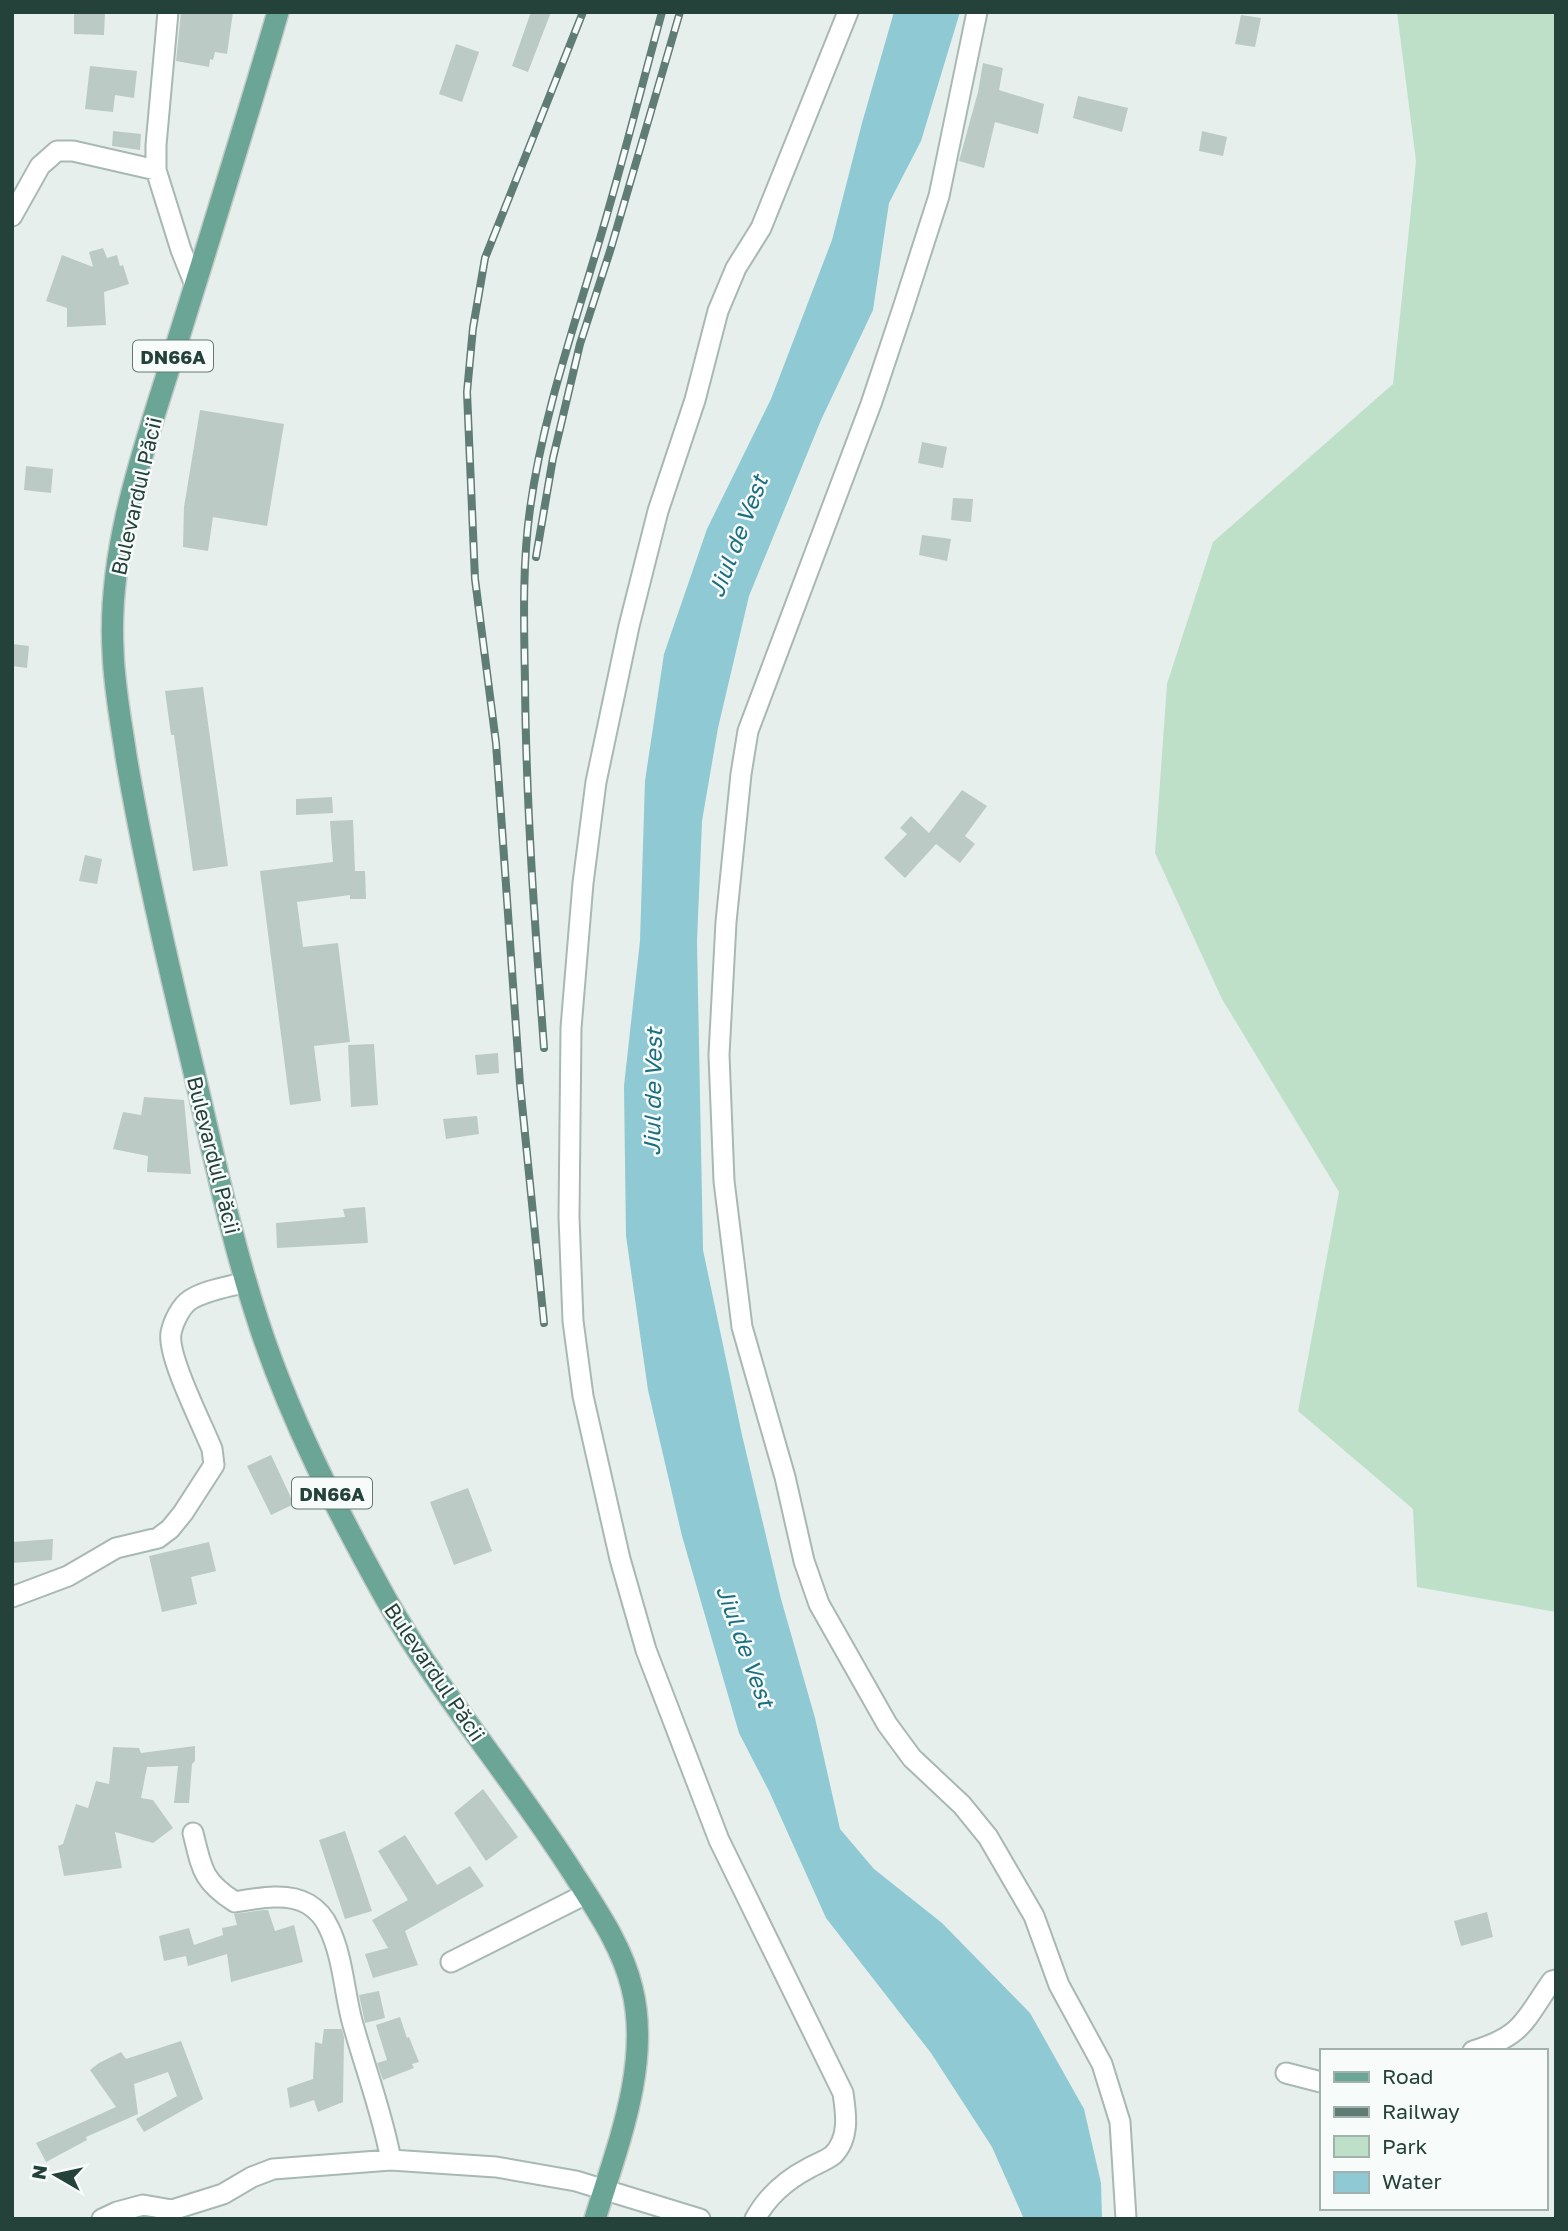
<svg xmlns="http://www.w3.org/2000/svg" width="1568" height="2231" font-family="'Golos Text',sans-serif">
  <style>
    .green { fill: #bfe0c8 }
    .water { fill: #8ec9d4 }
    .building { fill: #bbcac4 }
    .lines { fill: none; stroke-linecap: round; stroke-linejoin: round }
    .minor-casing { stroke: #a8b8b2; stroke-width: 23 }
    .major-casing { stroke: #c2cac8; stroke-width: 24 }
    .minor { stroke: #fff; stroke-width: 19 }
    .major { stroke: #6aa596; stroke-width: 21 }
    .rail-casing { stroke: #5f7d75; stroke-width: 8 }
    .rail { stroke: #f7fbf9; stroke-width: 5; stroke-dasharray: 16; stroke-linecap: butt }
    .labels { text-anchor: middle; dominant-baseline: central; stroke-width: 5; stroke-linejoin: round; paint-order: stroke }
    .shield { fill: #f7fbf9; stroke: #637a73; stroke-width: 2 }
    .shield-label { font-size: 19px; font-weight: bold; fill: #24423a }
    .street-label { font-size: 21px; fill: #24423a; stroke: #f7fbf9 }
    .water-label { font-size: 23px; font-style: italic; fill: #1c6f80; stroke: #f7fbf9 }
  </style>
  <rect width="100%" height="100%" fill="#e6efeb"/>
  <path class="green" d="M1397,12H1556V1612L1417,1587L1413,1509L1298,1411L1339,1192L1222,999L1155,853L1167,684L1213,542L1393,384L1416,161Z"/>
  <path class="water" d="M894,12H960L921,141L889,203L873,310L821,420L749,596L718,728L702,821L697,941L703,1250L742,1435L781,1599L815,1718L840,1829L874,1869L942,1923L1030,2013L1084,2109L1101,2183L1102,2219H1024L992,2147L931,2053L826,1918L769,1791L739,1733L682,1536L648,1390L626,1236L624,1086L640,941L645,781L664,654L707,529L771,399L832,240L862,123Z"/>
  <path class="building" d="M74,12H105L104,35L74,34Z
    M181,12H233L227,54L215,52L213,60L210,59L209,67L176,61Z
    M531,12H551L528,72L512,66Z
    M1241,15L1261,18L1255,47L1235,44Z
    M456,44L479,52L462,102L439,94Z
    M983,63L1003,68L999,90L1044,104L1038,134L995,122L984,168L959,161L978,92Z
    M90,66L137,71L134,98L115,95L113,112L85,109Z
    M1078,96L1128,108L1122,132L1073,118Z
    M113,131L141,134L140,150L112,146Z
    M1202,131L1227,137L1223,156L1199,151Z
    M103,248L107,258L117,255L120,266L123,265L129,284L104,292L106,325L67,327V308L46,301L62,255L93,267L89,252Z
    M200,410L284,424L267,526L213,517L208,551L183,547L184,507Z
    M922,442L947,447L943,468L918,463Z
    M26,466L53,469L51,493L24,490Z
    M953,498L973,499L971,522L951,520Z
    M922,535L951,539L947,561L919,555Z
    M12,644L29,646L27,668L12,666Z
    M203,687L228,866L193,871L174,735H171L165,691Z
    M962,790L987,806L965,836L975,844L960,863L936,844L905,878L884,858L907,834L900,828L911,816L929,833Z
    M332,797L333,813L296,815V799Z
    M353,820L355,871H365L366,899H350V895L297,902L303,947L338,943L350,1042L314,1046L321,1101L290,1105L260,871L333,862L330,821Z
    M85,855L102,859L97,884L79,881Z
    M374,1044L378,1105L351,1107L348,1045Z
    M498,1053L499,1073L477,1075L475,1055Z
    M144,1097L184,1100L191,1174L147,1172L148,1156L113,1149L123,1112L141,1115Z
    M477,1116L479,1134L446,1139L443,1119Z
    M365,1207L368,1243L277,1248L276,1223L345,1217L343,1209Z
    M271,1455L294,1504L271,1515L247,1466Z
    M468,1488L492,1551L454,1565L430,1502Z
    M53,1539L52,1560L12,1563V1542Z
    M209,1542L216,1571L191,1577L197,1604L162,1612L149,1556Z
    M195,1746V1761L192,1764L189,1803H174L178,1766L147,1767L141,1798L153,1800L173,1828L153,1843L115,1832L122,1868L64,1876L58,1846L63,1844L76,1804L88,1808L96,1781L109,1784L113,1747L139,1748L141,1753Z
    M483,1789L518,1837L486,1861L454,1813Z
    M345,1831L372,1911L345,1919L319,1840Z
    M405,1835L437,1885L470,1866L484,1886L405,1931L418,1965L373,1978L365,1954L388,1948L372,1920L408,1900L378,1851Z
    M264,1910H268L275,1931L294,1925L303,1962L231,1982L227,1954L188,1966L186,1956L164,1961L159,1936L189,1928L194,1945L223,1935L222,1928L237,1925L234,1914Z
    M1487,1912L1493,1937L1461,1946L1454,1921Z
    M379,1991L385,2018L365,2023L359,1995Z
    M400,2017L407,2038L409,2037L419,2062L412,2064L414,2068L383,2080L377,2063L387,2060L376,2025Z
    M324,2029H342L344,2037L343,2102L318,2112L314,2100L290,2108L287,2088L313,2079L315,2042L322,2044Z
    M181,2041L203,2099L144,2132L136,2119L177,2096L168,2072L134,2084L138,2114L86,2137L87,2140L46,2162L36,2143L116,2107L90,2070L99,2063L121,2052L126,2059Z"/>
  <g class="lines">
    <defs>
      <path id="minor" d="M168,12L156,145V170L181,250L195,285
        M977,12L939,196L904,305L871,404L748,731L741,774L726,922L719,1055L724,1181L742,1327L785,1477L804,1561L819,1604L887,1724L912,1758L962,1805L988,1837L1034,1916L1059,1985L1102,2064L1120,2122L1126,2219
        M12,216L40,166L57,151H73L156,170
        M12,1597L68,1576L116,1548L158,1538L170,1529L183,1513L214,1465L212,1449C202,1424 167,1356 171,1333C173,1322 181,1306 190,1300C205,1290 228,1287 246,1282
        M193,1833C202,1869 202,1881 235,1902C258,1898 288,1892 308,1904C318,1910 325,1919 329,1928C343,1957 344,1991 352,2021C365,2068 382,2112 391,2160L496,2167L576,2181L700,2219
        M451,1962L586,1894
        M1473,2051C1523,2036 1524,2021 1552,1981L1556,1980
        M1286,2073L1321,2082
        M102,2219L117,2212L143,2205L172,2210L223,2194L252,2177L273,2169L391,2160
        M755,2219C768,2195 786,2180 809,2168C816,2164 827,2160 833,2155C850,2138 846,2113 843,2093L719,1840L646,1650L620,1559L583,1396L573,1321L569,1217L571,1028L583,883L596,782L629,626L658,511L695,400L718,311L736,268L761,228L848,12"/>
      <path id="major" d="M278,12C246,122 212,231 178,340C147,440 107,545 113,651C114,686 121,722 126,756C141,846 161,934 182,1022C207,1122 226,1223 258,1321C289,1417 337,1511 386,1599C441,1696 514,1780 573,1873C596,1909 622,1946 632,1988C651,2064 617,2147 595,2219"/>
    </defs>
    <use href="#minor" class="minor-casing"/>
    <use href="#major" class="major-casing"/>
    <use href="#minor" class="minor"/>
    <use href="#major" class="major"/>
    <defs>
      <path id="rail" d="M536,557L553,458L580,344L611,248L680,12
        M544,1048C535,927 526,805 525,683C524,626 522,566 530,509C542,421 571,336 596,252C620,173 640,92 662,12
        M544,1323L520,1084L496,743L475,579L467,392L473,328L485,258L583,12"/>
    </defs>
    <use href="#rail" class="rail-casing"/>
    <use href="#rail" class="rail"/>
  </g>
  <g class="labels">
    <g class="shield">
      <rect x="133" y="340.5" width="80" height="31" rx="5"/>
      <rect x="292" y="1477.5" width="80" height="31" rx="5"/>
    </g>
    <g class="shield-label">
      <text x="173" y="356">DN66A</text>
      <text x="332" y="1493">DN66A</text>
    </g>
    <g class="street-label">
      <text transform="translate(136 496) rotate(-77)">Bulevardul Păcii</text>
      <text transform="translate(214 1155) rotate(76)">Bulevardul Păcii</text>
      <text transform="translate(435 1672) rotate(56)">Bulevardul Păcii</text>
    </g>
    <g class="water-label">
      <text transform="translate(737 536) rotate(-69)">Jiul de Vest</text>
      <text transform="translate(652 1092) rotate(-89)">Jiul de Vest</text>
      <text transform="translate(746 1646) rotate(70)">Jiul de Vest</text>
    </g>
  </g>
  <rect width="1568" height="2231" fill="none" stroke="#24423a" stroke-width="28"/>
  <rect x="1320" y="2049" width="228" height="161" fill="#f7fbf9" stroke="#a3b1ad" stroke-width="2"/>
  <rect x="1334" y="2072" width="35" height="10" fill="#6aa596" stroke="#a3b1ad" stroke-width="2"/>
  <text x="1382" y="2084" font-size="21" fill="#24423a">Road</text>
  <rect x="1334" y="2107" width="35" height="10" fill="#5f7d75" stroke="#a3b1ad" stroke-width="2"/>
  <text x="1382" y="2119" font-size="21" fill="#24423a">Railway</text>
  <rect x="1334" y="2136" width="35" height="21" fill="#bfe0c8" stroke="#a3b1ad" stroke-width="2"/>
  <text x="1382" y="2154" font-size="21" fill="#24423a">Park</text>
  <rect x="1334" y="2172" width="35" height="21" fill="#8ec9d4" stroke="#a3b1ad" stroke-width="2"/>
  <text x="1382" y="2189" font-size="21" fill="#24423a">Water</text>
  <g transform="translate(56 2175) rotate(279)" stroke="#f7fbf9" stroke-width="5" paint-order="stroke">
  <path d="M0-5L12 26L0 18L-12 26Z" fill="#24423a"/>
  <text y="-10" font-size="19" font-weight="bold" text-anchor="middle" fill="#24423a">N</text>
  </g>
</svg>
